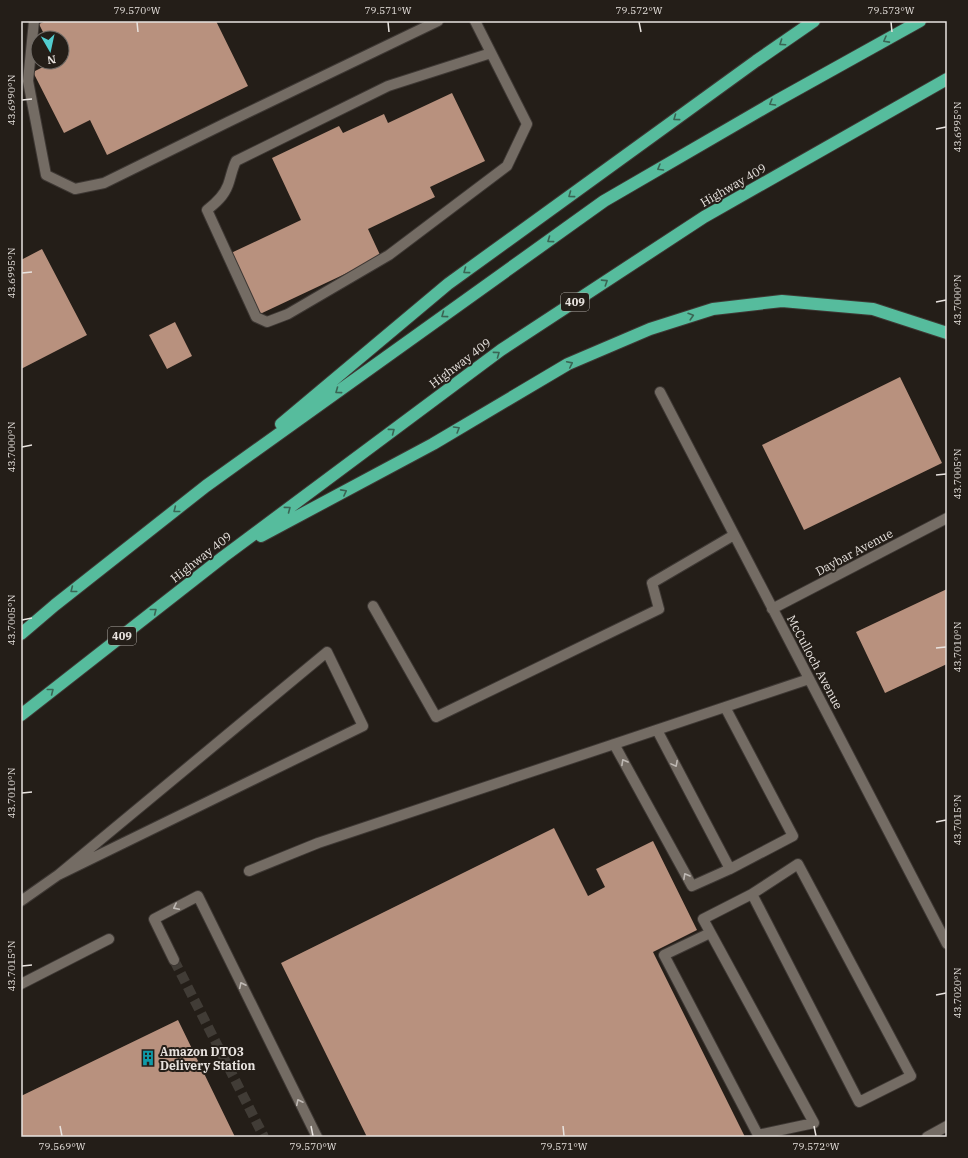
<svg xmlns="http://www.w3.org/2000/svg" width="968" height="1158" font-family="'IBM Plex Serif',serif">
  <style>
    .building { fill: #b8917e }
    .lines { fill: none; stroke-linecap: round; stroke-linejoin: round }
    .minor-tunnel { stroke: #413c36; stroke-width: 10; stroke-dasharray: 10 5; stroke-linecap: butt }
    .minor-casing { stroke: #3e3834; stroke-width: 12 }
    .highway-casing { stroke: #3e3834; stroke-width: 14 }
    .minor { stroke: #746c64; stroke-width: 10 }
    .highway { stroke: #56bc9d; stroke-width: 12 }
    .oneway { stroke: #3a6554 }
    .oneway2 { stroke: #bfb9b4 }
    .ticks { fill: none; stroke: #e8e3df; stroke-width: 1.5 }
    .labels { text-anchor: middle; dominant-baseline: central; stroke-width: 4; stroke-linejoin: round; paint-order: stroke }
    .shield { fill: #241e18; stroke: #ada8a3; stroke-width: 1 }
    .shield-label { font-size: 11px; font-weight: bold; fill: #e8e3df }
    .street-label { font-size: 12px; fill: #e8e3df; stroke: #241e18 }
    .poi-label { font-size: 12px; font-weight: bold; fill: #e8e3df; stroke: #241e18; text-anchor: start }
    .neatline { fill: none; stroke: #e8e3df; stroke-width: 1.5 }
    .ticks-label { font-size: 10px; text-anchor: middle; fill: #e8e3df }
  </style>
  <rect width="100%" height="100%" fill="#241e18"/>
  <path class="building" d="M46,21H216L248,86L107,155L90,120L64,133L33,72L53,62H62V38H46L39,24Z
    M452,93L485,161L430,187L435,197L368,229L381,257L260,314L231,253L301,220L272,158L339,126L343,133L384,114L388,123Z
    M42,249L87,335L21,369V260Z
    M175,322L192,356L167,369L149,335Z
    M900,377L942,463L804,530L762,445Z
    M947,589V664L885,693L856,632Z
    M554,828L588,896L605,887L596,869L653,841L697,930L653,952L745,1137H367L281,963Z
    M178,1020L235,1137H21V1096Z"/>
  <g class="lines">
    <path class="minor-tunnel" d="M174,960L264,1137"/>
    <defs>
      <path id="minor" d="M34,21L28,81L46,175L75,189L104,183L228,122L438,21
        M475,21L527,124L507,166L389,255L288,314L267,322L256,317L207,210C216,203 224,196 228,185C231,177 232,169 236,161L388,86L491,53
        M660,392L947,944
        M373,606L436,717L659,609L652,583L734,535
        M772,609L947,518
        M657,730L730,869
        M614,744L692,886L730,869L793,836L725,707
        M249,871L318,843L809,679
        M21,901L58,875L327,652L363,726L58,875
        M710,933L664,955L758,1135L814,1123L703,919L752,894L859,1102L911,1076L798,864L752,894
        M174,960L154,919L198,896L317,1137
        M21,984L109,939
        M927,1137L947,1126"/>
      <path id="highway" d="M281,424L448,284L756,61L814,21
        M261,536L433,444L568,364L650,329L713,309L782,301L873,309L947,333
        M21,634L55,605L206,486L604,201L778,100L920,21
        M21,715L223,557L501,350L704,217L947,79"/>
    </defs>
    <use href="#minor" class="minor-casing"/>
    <use href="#highway" class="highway-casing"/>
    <use href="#minor" class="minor"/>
    <use href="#highway" class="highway"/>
  </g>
  <defs><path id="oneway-chevron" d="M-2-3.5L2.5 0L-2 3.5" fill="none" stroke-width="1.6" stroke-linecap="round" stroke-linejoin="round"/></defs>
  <g class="oneway">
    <use href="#oneway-chevron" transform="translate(886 40) rotate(151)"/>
    <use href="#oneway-chevron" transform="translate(782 43) rotate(146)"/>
    <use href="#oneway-chevron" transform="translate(772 103) rotate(150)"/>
    <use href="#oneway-chevron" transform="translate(676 118) rotate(144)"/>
    <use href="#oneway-chevron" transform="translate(660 168) rotate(150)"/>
    <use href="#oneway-chevron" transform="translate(571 195) rotate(144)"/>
    <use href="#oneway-chevron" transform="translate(550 240) rotate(144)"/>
    <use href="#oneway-chevron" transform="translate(466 271) rotate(144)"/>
    <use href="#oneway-chevron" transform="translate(605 282) rotate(-33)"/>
    <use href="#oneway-chevron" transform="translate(444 315) rotate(144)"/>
    <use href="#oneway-chevron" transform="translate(691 316) rotate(-17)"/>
    <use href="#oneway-chevron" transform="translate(497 354) rotate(-36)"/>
    <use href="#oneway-chevron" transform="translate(570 364) rotate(-26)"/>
    <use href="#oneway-chevron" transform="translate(338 391) rotate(144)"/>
    <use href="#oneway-chevron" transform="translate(457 429) rotate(-31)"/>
    <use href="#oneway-chevron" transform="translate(392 431) rotate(-37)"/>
    <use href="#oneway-chevron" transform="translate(344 492) rotate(-28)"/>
    <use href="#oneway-chevron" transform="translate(288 509) rotate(-37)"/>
    <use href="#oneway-chevron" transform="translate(176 510) rotate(142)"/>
    <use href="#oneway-chevron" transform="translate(73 590) rotate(142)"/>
    <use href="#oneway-chevron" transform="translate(154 611) rotate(-38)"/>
    <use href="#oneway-chevron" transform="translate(51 691) rotate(-38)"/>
  </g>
  <g class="oneway2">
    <use href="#oneway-chevron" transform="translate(624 762) rotate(-119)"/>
    <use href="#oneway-chevron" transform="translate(675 764) rotate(62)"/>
    <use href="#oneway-chevron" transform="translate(686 876) rotate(-119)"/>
    <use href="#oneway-chevron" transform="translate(176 907) rotate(153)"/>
    <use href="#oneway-chevron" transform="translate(242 985) rotate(-116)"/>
    <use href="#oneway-chevron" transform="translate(299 1102) rotate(-116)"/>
  </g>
  <path class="ticks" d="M137,22L138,32M388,22L389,32M639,22L641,32M891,22L892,32M22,100L32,99M936,129L946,127M22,273L32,272M936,302L946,300M22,447L32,445M936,475L946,474M22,620L32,618M936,648L946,647M22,793L32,792M936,822L946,820M22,966L32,965M936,995L946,993M60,1126L62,1136M311,1126L313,1136M563,1126L564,1136M814,1126L816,1136"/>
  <defs>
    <symbol id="building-bare" viewBox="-9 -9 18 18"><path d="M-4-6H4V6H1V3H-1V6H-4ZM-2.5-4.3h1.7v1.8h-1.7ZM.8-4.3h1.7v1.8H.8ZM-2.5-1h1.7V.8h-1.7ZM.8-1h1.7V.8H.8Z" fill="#0f9aa8" stroke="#241e18" stroke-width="2.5" paint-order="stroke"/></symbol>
  </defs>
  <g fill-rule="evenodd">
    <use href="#building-bare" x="137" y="1047" width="22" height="22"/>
  </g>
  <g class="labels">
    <g class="shield">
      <rect x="561" y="293" width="28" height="18" rx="3"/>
      <rect x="108" y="627" width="28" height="18" rx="3"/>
    </g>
    <g class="shield-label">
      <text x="575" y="302">409</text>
      <text x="122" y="636">409</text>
    </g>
    <g class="street-label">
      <text transform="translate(733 185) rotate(-30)">Highway 409</text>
      <text transform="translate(460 363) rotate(-37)">Highway 409</text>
      <text transform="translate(854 552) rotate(-28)">Daybar Avenue</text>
      <text transform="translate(201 557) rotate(-38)">Highway 409</text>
      <text transform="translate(815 662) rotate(62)">McCulloch Avenue</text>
    </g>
    <g class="poi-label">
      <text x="160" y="1051">Amazon DTO3<tspan x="160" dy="14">Delivery Station</tspan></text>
    </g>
  </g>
  <rect width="968" height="1158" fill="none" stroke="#241e18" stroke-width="44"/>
  <g transform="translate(50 50) rotate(171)"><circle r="19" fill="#241e18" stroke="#726d68"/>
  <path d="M0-3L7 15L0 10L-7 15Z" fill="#52cdcf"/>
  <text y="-6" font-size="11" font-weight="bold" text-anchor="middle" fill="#e8e3df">N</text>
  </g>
  <rect x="22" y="22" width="924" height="1114" class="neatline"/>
  <g class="ticks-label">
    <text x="137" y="14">79.570°W</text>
    <text x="388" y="14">79.571°W</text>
    <text x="639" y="14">79.572°W</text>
    <text x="891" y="14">79.573°W</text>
    <text transform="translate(11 100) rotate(-90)" y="4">43.6990°N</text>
    <text transform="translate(957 127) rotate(-90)" y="4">43.6995°N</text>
    <text transform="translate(11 273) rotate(-90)" y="4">43.6995°N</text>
    <text transform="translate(957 300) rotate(-90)" y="4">43.7000°N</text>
    <text transform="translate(11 447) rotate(-90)" y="4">43.7000°N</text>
    <text transform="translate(957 474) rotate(-90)" y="4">43.7005°N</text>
    <text transform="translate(11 620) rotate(-90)" y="4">43.7005°N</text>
    <text transform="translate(957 647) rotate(-90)" y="4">43.7010°N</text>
    <text transform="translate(11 793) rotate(-90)" y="4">43.7010°N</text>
    <text transform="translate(957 820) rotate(-90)" y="4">43.7015°N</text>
    <text transform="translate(11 966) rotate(-90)" y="4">43.7015°N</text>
    <text transform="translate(957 993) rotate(-90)" y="4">43.7020°N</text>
    <text x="62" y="1150">79.569°W</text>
    <text x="313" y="1150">79.570°W</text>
    <text x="564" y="1150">79.571°W</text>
    <text x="816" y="1150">79.572°W</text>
  </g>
</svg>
